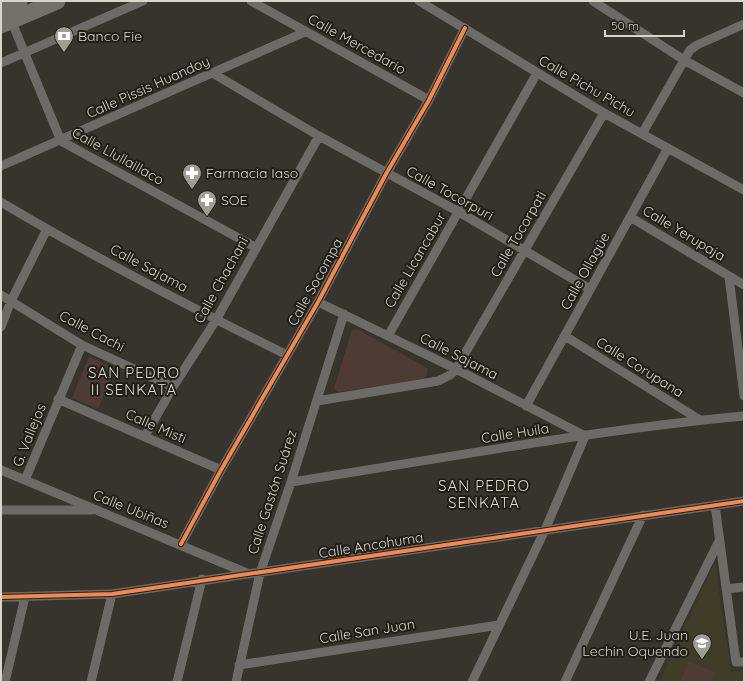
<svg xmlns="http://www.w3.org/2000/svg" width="745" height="683" font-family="Quicksand,sans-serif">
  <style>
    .built { fill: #3f3c27 }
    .green { fill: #4e3b35 }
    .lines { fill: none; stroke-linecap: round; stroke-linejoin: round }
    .street { stroke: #6d6b68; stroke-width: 9 }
    .highway { stroke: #74706c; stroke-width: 17 }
    .cycleway-casing { stroke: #1f1e17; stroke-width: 6 }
    .cycleway { stroke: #f5874c; stroke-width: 4 }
    .labels { text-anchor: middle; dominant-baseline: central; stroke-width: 4; stroke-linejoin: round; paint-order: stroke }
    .poi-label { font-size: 14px; fill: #d7d5cc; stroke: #1f1e17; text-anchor: start }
    .street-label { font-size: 14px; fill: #d7d5cc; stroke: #1f1e17 }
    .neighbourhood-label { font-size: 15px; letter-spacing: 1px; fill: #dfdcc9; stroke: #1f1e17 }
  </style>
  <rect width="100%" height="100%" fill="#36342c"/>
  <path class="built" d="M715,562L731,672L744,670V682H659Z"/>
  <path class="green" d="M357,329L427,368V374L424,379L338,392L334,388L352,330Z
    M89,357L115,368L98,409L72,398Z
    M689,661L716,673L712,682H680Z"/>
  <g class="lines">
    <path class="street" d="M251,1L429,100
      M419,1L604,113L744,190
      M593,1L684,60L744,93
      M11,20L61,141L255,247
      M1,63L143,1
      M214,74L319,136L459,212L590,289
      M642,134L690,50L697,45L744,24
      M1,166L305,32
      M1,202C93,257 190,307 287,355
      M630,217L744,285
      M729,277L744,396
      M1,295L82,345L173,387
      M318,302L456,369L585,436L545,530L472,682
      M1,327L11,301L47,229
      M388,336L537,73
      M565,336L700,420
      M58,399L221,470
      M317,401L438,381L450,375L456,369L604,113
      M526,406L668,148
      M145,436L173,387L216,320L319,136
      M1,470L249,574
      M25,480L82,345
      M291,482C441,459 592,430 744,416
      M715,505L736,662H744
      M1,510H92
      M181,544L221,470L318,302L386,174L429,100L465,28
      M726,589L744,587
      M1,597L112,594L744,501
      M239,665L499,625
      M5,682L25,597
      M91,682L112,594
      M177,682L202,579
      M236,682L260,573L291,482L344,314
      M565,682L643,515
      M649,682L719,541"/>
    <path class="highway" d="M1,8L19,1
      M1,25L57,1"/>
    <defs>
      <path id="cycleway" d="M181,544L221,470L318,302L386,174L429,100L465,28
        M1,597L112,594L744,501"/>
    </defs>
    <use href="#cycleway" class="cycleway-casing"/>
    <use href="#cycleway" class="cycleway"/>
  </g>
  <defs>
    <symbol id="bank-pin" viewBox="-11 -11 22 30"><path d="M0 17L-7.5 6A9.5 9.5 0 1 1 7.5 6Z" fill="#9f9d94" stroke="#1f1e17"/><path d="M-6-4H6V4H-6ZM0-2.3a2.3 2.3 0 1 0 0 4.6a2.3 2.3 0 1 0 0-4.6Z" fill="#fff"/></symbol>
    <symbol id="pharmacy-pin" viewBox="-11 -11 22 30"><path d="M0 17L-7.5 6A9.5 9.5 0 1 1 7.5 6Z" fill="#9f9d94" stroke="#1f1e17"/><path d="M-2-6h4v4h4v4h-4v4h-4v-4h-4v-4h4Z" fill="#fff"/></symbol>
    <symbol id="school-pin" viewBox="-11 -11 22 30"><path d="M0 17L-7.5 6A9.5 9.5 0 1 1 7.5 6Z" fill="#9f9d94" stroke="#1f1e17"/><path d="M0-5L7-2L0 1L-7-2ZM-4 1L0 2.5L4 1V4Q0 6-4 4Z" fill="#fff"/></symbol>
  </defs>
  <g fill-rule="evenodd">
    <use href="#bank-pin" x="53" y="25" width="22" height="30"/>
    <use href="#pharmacy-pin" x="181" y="162" width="22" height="30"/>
    <use href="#pharmacy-pin" x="196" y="189" width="22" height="30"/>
    <use href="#school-pin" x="691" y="632" width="22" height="30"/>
  </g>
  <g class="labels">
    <g class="poi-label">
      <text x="78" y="36">Banco Fie</text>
      <text x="206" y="173">Farmacia Iaso</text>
      <text x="221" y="200">SOE</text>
      <text x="688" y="635" text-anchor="end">U.E. Juan<tspan x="688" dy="16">Lechin Oquendo</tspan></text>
    </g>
    <g class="street-label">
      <text transform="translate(357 44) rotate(29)">Calle Mercedario</text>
      <text transform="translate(587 86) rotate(30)">Calle Pichu Pichu</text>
      <text transform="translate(148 87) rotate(-24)">Calle Pissis Huandoy</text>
      <text transform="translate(118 156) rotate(29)">Calle Llullaillaco</text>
      <text transform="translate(450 193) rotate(29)">Calle Tocorpuri</text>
      <text transform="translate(684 233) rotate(31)">Calle Yerupaja</text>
      <text transform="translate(518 234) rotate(-60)">Calle Tocorpati</text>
      <text transform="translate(415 260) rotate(-60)">Calle Licancabur</text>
      <text transform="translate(149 268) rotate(28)">Calle Sajama</text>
      <text transform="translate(585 271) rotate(-61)">Calle Ollagüe</text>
      <text transform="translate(221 280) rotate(-61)">Calle Chachani</text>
      <text transform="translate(315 282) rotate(-61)">Calle Socompa</text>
      <text transform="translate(92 331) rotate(28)">Calle Cachi</text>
      <text transform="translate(459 356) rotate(27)">Calle Sajama</text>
      <text transform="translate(640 367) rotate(32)">Calle Corupana</text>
      <text transform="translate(156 426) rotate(24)">Calle Misti</text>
      <text transform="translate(515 433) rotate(-9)">Calle Huila</text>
      <text transform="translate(29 435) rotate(-68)">G. Vallejos</text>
      <text transform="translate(272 492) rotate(-72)">Calle Gastón Suárez</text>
      <text transform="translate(131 509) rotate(22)">Calle Ubiñas</text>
      <text transform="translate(371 545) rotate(-9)">Calle Ancohuma</text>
      <text transform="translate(367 631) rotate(-9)">Calle San Juan</text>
    </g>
    <g class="neighbourhood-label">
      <text x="134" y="372">SAN PEDRO<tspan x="134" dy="17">II SENKATA</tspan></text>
      <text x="484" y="485">SAN PEDRO<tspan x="484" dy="17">SENKATA</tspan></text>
    </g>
  </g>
  <rect width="745" height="683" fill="none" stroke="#d7d5cc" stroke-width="4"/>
  <path d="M605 30v6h79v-6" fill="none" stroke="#d7d5cc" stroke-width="2"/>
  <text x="611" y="30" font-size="12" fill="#d7d5cc" stroke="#1f1e17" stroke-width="3" paint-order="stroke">50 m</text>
</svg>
